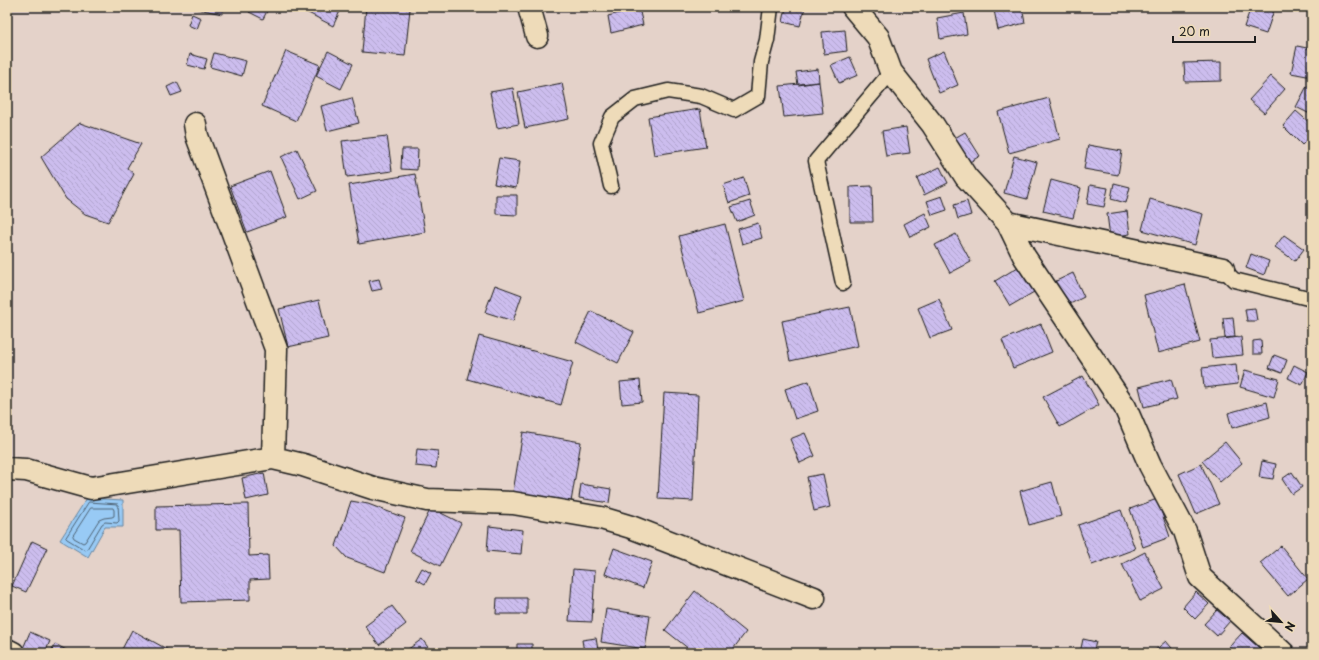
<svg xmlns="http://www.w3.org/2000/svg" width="1319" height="660" font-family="'Playpen Sans',sans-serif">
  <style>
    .water { fill: #98caf5; stroke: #66849e }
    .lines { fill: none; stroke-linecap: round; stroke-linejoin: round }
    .shore { stroke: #4e6273; stroke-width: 1 }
    .building { fill: url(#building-back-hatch); stroke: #1c1c1c }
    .service-casing { stroke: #1c1c1c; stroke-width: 17 }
    .minor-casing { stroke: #1c1c1c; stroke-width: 25 }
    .service { stroke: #eedbb9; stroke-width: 14 }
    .minor { stroke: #eedbb9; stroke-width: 22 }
  </style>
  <defs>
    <pattern id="building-back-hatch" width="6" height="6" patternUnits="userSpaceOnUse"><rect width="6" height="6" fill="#ccbdee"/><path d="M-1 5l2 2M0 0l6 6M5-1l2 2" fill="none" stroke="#afa2cc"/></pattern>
  </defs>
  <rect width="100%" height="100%" fill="#e4d2c9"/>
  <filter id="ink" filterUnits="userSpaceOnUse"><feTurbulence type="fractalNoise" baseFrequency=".025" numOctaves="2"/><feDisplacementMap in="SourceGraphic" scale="8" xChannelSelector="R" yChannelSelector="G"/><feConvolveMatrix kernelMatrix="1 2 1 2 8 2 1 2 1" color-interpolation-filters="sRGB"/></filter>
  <g filter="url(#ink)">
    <path class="water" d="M87,498L123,500V527H105L88,557L60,540Z"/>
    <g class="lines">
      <path class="shore" d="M89,502L118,504L119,521L117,523L105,522L102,524L87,549L85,550L67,539L66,538Z
        M91,508H113L114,510V516L112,517L104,518L99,520L85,542L83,543L74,538L73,536Z"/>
    </g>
    <path class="building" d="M189,7H224L222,14Z
      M252,7H269L263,19L249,12Z
      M297,7H342L333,26Z
      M366,7H389L410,9L405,56L362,52Z
      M786,7H805L800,26L783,22Z
      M1008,7H1022L1025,23L998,30L994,10Z
      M1251,7H1275L1266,34L1244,27Z
      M639,8L643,25L611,33L608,16Z
      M964,13L967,34L940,39L937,18Z
      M192,14L201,18L197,29L188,25Z
      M845,30L847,51L824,54L822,32Z
      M1297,46L1312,49V77L1291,73Z
      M286,51L320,65L296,121L262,106Z
      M328,51L353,64L341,89L316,76Z
      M944,51L958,85L939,93L926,59Z
      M214,53L246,61L242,76L210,67Z
      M190,54L207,59L204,69L187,65Z
      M850,57L858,75L839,83L831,65Z
      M1221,62V81L1185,82L1184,63Z
      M818,69L819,82L798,85L796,72Z
      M1271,76L1285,89L1264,113L1249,100Z
      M177,82L182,92L171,96L167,87Z
      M819,82L823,113L784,117L780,86Z
      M562,83L569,119L525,128L518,92Z
      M1307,86L1312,88V115L1296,107Z
      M513,88L519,124L497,128L490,92Z
      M352,98L359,123L327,131L321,106Z
      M1049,98L1060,139L1009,153L998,112Z
      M700,109L706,147L654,155L648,117Z
      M1296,111L1312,125V135L1302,145L1283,126Z
      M80,123L141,144L127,168L134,174L108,222L85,214L66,199L41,157Z
      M906,127L910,153L886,156L882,131Z
      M965,132L980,156L968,163L953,139Z
      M387,136L392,171L347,177L342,141Z
      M1088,145L1122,151L1118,175L1084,169Z
      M297,149L317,191L300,199L281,157Z
      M402,149H418L417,170L401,169Z
      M1014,156L1037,162L1027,199L1004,193Z
      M499,158L520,161L516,188L494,184Z
      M940,167L948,183L924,195L917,178Z
      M270,171L287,217L247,232L230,186Z
      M415,174L425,232L359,244L349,185Z
      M744,178L749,196L729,203L723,185Z
      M1051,180L1081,188L1073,218L1043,211Z
      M1114,183L1130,187L1126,203L1111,199Z
      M1090,185L1108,188L1104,207L1087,204Z
      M872,186L873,222H850V187Z
      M496,195H517V215L496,214Z
      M942,196L947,210L932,215L927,201Z
      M1150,199L1203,214L1195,245L1142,230Z
      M750,201L755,215L737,222L731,207Z
      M967,201L971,215L958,219L954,205Z
      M1127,211L1130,234L1110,237L1107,214Z
      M925,213L931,227L910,237L904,224Z
      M758,223L762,238L742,244L738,229Z
      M725,224L744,301L699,313L679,236Z
      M956,234L971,262L950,273L935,245Z
      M1284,235L1304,249L1295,261L1275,247Z
      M1251,254L1269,261L1264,275L1246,268Z
      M1018,267L1034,292L1010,306L995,281Z
      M1073,273L1084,297L1064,307L1052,283Z
      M379,279L382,289L372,291L369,281Z
      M1185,284L1200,342L1158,353L1144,295Z
      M495,285L522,295L513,321L485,312Z
      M939,299L952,330L930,338L918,308Z
      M319,300L328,338L288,347L279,309Z
      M850,307L858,346L790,361L782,321Z
      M1255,308L1257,321H1247L1245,309Z
      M591,311L634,332L618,363L576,342Z
      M1233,317L1235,337L1225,338L1223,318Z
      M1041,324L1052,352L1013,368L1002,340Z
      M479,336L573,362L561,405L467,379Z
      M1241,337L1243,355L1212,358L1210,340Z
      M1261,340L1262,354H1253V341Z
      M1274,355L1287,360L1282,373L1269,368Z
      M1236,364L1238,384L1204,388L1202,368Z
      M1294,365L1308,372L1302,385L1288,378Z
      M1245,370L1279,379L1274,397L1240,387Z
      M1083,376L1099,405L1060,427L1043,397Z
      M1171,379L1177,399L1144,407L1139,387Z
      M640,380L642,402L622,404L620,382Z
      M809,381L818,411L795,419L785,389Z
      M664,393L698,395L693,501L658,499Z
      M1267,402L1270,417L1232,428L1228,413Z
      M523,432L581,442L571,502L513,492Z
      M805,433L815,456L800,463L790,439Z
      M1225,442L1242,463L1220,482L1202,461Z
      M417,449L438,451L436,468L415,466Z
      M1262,461L1276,464L1273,479L1259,477Z
      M1201,464L1219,504L1196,514L1179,474Z
      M1292,472L1302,487L1292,494L1282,479Z
      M264,473L268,495L246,500L242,478Z
      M823,474L830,507L814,511L807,477Z
      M1052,482L1061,516L1029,525L1020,491Z
      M581,484L611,489L609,503L579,498Z
      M1157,499L1170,537L1143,547L1130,509Z
      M351,501L368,504L405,518L385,572L347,558L336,546Z
      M248,504L249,556L268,555L269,579L250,580V600L181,602L179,530H156V506Z
      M431,508L461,523L440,566L410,551Z
      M1121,510L1135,549L1092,565L1078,525Z
      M489,526L523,530L521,554L487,551Z
      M32,541L47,548L26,592L12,586Z
      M1281,546L1308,579L1288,596L1260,563Z
      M614,548L652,562L643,588L605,574Z
      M1145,552L1164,589L1140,601L1122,564Z
      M422,568L431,573L425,584L416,579Z
      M573,569L595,571L592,622L569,621Z
      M695,591L746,632L730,653H694L665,630Z
      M1196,592L1209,604L1195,619L1183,607Z
      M497,598H527V614H496Z
      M392,606L406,624L379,645L365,626Z
      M606,609L650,616L645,649L601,642Z
      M1217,610L1230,621L1217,636L1204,624Z
      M132,630L174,653H120Z
      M30,632L50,641L45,653H21Z
      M1242,633L1265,653H1236L1229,647Z
      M596,638L598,650L584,652L582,640Z
      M422,639L432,653H403Z
      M1083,639L1096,642L1093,653H1080Z
      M1166,641L1176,653H1154L1153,652Z
      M55,644L72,653H50Z
      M517,644H532V653H517Z"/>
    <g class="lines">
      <defs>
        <path id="service" d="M611,186L601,143L612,117L635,99L668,91L701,96L734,110L758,96L761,62L767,40L771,7
          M1223,269L1234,280L1312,299
          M843,283L816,161L891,72"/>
        <path id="minor" d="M529,7L537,36
          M853,7L878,37L891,72L933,125L966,177L1008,223L1024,256L1125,407L1150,465L1185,531L1200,577L1283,653
          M195,124L197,136L276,349L273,458
          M1008,223L1223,269
          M7,469L26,470L91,488L273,458L303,465L373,488L427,500L513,503L601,518L631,527L814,598
          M7,650L13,653"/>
      </defs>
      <use href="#service" class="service-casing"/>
      <use href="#minor" class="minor-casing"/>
      <use href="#service" class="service"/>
      <use href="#minor" class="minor"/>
    </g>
  </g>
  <rect width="1319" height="660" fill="none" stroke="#eedbb9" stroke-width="24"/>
  <rect x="12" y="12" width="1295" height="636" fill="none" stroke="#1c1c1c" stroke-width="1.5" filter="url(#ink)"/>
  <g transform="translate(1281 622) rotate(117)" stroke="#eedbb9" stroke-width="3" paint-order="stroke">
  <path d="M0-3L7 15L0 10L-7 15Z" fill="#1c1c1c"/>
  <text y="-6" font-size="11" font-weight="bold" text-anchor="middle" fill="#1c1c1c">N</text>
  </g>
  <path d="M1173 36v6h82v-6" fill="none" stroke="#1c1c1c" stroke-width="2"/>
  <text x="1179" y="36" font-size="12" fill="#1c1c1c" stroke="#eedbb9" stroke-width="3" paint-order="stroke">20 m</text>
</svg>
